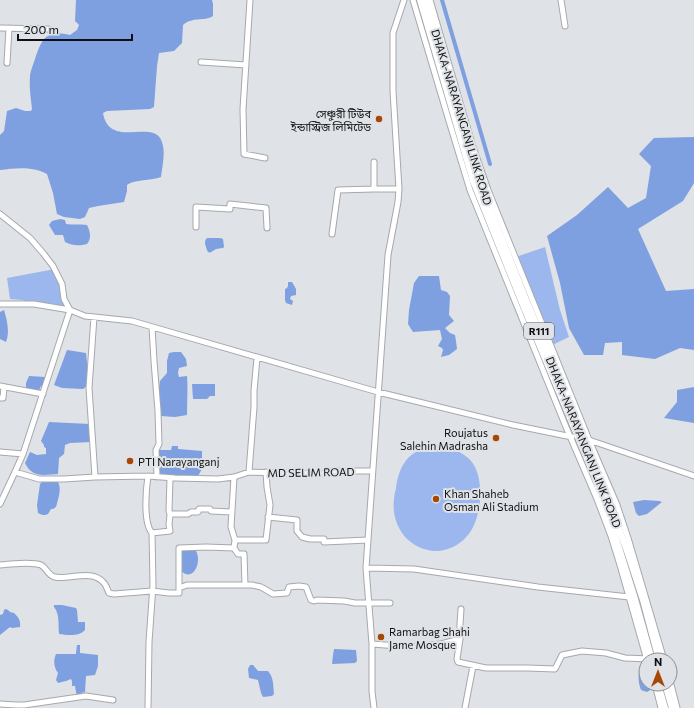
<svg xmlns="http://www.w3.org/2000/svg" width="694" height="708" font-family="Commissioner,'Noto Sans Bengali',sans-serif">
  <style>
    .green { fill: #9cb7ed }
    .water { fill: #7e9fe0 }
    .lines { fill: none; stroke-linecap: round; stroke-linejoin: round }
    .canal { stroke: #7e9fe0; stroke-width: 4 }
    .minor-casing { stroke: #a6a8ac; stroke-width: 7 }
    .major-casing { stroke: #a6a8ac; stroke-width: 8 }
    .minor { stroke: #fff; stroke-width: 5 }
    .major { stroke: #fff; stroke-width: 6 }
    .poi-dot { fill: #a84704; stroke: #dfe2e6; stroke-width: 1.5 }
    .labels { text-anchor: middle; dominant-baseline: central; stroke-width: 4; stroke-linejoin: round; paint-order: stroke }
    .shield { fill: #dfe2e6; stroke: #4d4f51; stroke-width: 1 }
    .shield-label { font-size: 10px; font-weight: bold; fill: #0f1011 }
    .poi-label { font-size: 11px; fill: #0f1011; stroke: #dfe2e6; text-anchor: start }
    .street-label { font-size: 11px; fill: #0f1011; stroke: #dfe2e6 }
  </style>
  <rect width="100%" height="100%" fill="#dfe2e6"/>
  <path class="green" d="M545,247L560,310L569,337L546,348L510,259Z
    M55,269L69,308L49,307L22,300L10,299L7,278Z
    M436,446C439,446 444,446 448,447C455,449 466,455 471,461C484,476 482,510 473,527C466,542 449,552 434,551C412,549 397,533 394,512C393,504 394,496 396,488C397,477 401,466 408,458C416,450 426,447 436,446Z"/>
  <path class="water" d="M76,0H212L213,4V16C204,22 193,16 183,25L182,43L174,51L159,53L157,66L154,107L150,109L107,111L103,113C110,152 158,114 163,146C165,154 162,169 161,177C151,181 135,179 127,185V191L124,202L98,206L89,208L85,217L80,219L64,217L57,214L53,193L47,174C33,166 15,168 0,170V135L4,131L7,111L16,108L25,111H31L32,109C31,99 29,88 30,77C30,72 33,65 35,59C42,38 46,30 70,35L77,30L79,25L75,21Z
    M694,137V183L683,201L638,229L666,291L694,289V350L680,348L655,359L622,355V342L605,343L603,355H584L569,328L560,283L547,236L577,215L608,187L628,208L646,198L651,166L639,154L654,138Z
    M60,219L65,220L66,224C73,225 80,224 87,225C90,231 92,238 87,244C79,246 73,246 65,242L63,235H55L49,225L52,221Z
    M207,238H220L223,239L224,247L223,248C221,248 217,249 216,249C211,252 208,256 206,247C205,243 204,242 207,238Z
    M419,276H439L441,290L447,292L450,296L449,315L454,321L445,328L450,333L455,335L456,341L457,349L449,355L441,357L443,350L442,348L438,346L442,339L440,330L413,332L408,324L409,310L414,283Z
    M288,282H292L296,289V295L291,296L290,299L293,301L292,305L286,303L285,300V289L287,288L288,286Z
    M4,310C7,320 10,332 6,342L0,339V312Z
    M67,350L86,353L88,372L87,386L83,389L62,388L54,385Z
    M174,352H181L186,359L187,366L179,368L178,373L179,377L187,376C188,389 187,402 187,415L175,417L161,416L159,407L158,395L160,381L167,373V361L169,353Z
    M29,376L45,377L44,386H41L39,391L26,389V383Z
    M192,384H215V396H210L207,399H193Z
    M694,387V423L664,418L677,402V390Z
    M49,422L90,424L91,442L70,443L65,445L64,454L59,458L58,474C44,475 32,478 25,463L30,452L37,455L46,454V448L44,447V445L41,441Z
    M172,446H178V449L202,451V469L198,476H169L158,473V456L159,450H171Z
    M47,481L58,482C62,489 58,499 56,507L53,509H51L48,514C44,516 42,515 38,513L37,505L40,484L42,482Z
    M644,500L659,501L662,502L647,514L639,516L636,513L633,502Z
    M192,549L196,551C202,561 194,583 181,571V552L182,550Z
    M54,605H62L76,608L77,610L78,622H85V630C79,637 67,635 59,634C58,625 60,614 54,607Z
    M6,609L8,610L10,612L14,613C18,617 21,620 20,627L12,628L10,627L0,635V615L3,614L4,610Z
    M77,645H80V653L98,655V666L95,675L86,676L85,692L81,693V695H77L76,692L75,686H72V681L71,679L66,681L58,683L56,680L58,673C54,667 53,661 56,654H76V653Z
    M334,649L356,650L357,661L355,663L332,664L333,655Z
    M250,665H253L258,671H268C274,678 273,685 274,694L272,696L263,697L261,693L258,680L249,678L248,669Z
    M643,667L646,668V684H654C654,689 650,690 647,692L641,690C638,682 638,676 640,668Z"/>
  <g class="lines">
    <path class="canal" d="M442,0L490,164"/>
    <defs>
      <path id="minor" d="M250,0L243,109L244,154L265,158
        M413,0L449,121L470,190L566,427L597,499L611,536L620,565L647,660
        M430,0L473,147L488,190L589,440L617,505L628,538L664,660
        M561,0L565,26
        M0,28L48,29
        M201,62L246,65
        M7,63L9,28
        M374,189H399L393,91V33L404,0
        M399,189L398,202L388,255L366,568L414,569L538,587L629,597
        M0,214L30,238L43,253L53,266L62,284L64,299L70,310L85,316L132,321L378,392L513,425L572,437
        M196,227V207L230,209V204L266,208L267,228
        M332,234L338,190L374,189V162
        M0,304H34L70,310L23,454L15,472
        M94,317L89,388L95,477
        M152,327L154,361L158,411L159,444L156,450L157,477
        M0,386L43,394
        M0,398H3L4,387
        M587,440H589L694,476
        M0,452L23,454
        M249,472L254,407V391L257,358
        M234,477L231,527L235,540L234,548
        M0,504L15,472L39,479H64L95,477L148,476L175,478L218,479L234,477L249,472L325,474L328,471H372
        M170,514H188L191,512H198L199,509H210L211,511L232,512
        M268,517L297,520V531L302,537L310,539H324V542L368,540
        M152,533L170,531L169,525L170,514L169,511L170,478
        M235,540H266L270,505L267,487L266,472
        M0,565C9,564 33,562 41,565C47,568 48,576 55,577C69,580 92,569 103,582C106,584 107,589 109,593L114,594L152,591L169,593H179V588L187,585H252L261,587L273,594L287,593L289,587L299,586L306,587L311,600L314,601L317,600L344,601L355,603H390
        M366,568L372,644V691L374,708
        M179,588V548L206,547L234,548L238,554H244L245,585
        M460,639V624L461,609
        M372,644L411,647L441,644L460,639L457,659L458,662L486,668H528L555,669L562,655L582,651L606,653L625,658L649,659
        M670,681L677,708
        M655,684L661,708
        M0,704L16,705H24L86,696L113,700
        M148,708L149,642L153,585L152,533C143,523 146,489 148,476
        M465,708L473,666"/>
      <path id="major" d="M420,0L473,181L531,325L593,473L615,535L635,599L652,660
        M426,0L467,141L481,186L525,297L607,494L628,554L643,600L659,660
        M658,684L665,708
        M665,684L672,708"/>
    </defs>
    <use href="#minor" class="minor-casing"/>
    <use href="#major" class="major-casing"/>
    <use href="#minor" class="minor"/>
    <use href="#major" class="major"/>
  </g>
  <g class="poi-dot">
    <circle cx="379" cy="119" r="4"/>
    <circle cx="496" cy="438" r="4"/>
    <circle cx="130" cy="461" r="4"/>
    <circle cx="436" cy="499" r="4"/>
    <circle cx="381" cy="637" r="4"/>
  </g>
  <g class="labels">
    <rect class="shield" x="524" y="323" width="30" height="16" rx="3"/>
    <g class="shield-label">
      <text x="539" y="331">R111</text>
    </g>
    <g class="poi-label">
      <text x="371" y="113" text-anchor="end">সেঞ্চুরী টিউব<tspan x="371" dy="13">ইন্ডাস্ট্রিজ লিমিটেড</tspan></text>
      <text x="488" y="432" text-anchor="end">Roujatus<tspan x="488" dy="13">Salehin Madrasha</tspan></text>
      <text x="138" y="461">PTI Narayanganj</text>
      <text x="444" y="493">Khan Shaheb<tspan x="444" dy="13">Osman Ali Stadium</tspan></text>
      <text x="389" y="631">Ramarbag Shahi<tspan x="389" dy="13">Jame Mosque</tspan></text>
    </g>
    <g class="street-label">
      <text transform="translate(462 117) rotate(73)">DHAKA-NARAYANGANJ LINK ROAD</text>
      <text transform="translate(584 442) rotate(68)">DHAKA-NARAYANGANJ LINK ROAD</text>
      <text transform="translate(311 472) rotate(-1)">MD SELIM ROAD</text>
    </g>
  </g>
  <g transform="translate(658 672)"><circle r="19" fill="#dfe2e6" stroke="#8c8e91"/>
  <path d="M0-3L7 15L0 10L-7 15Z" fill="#a84704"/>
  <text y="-6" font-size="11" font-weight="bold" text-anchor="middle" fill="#0f1011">N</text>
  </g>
  <path d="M18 34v6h114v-6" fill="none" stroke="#0f1011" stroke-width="2"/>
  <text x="24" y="34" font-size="12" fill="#0f1011" stroke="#dfe2e6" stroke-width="3" paint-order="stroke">200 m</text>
</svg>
